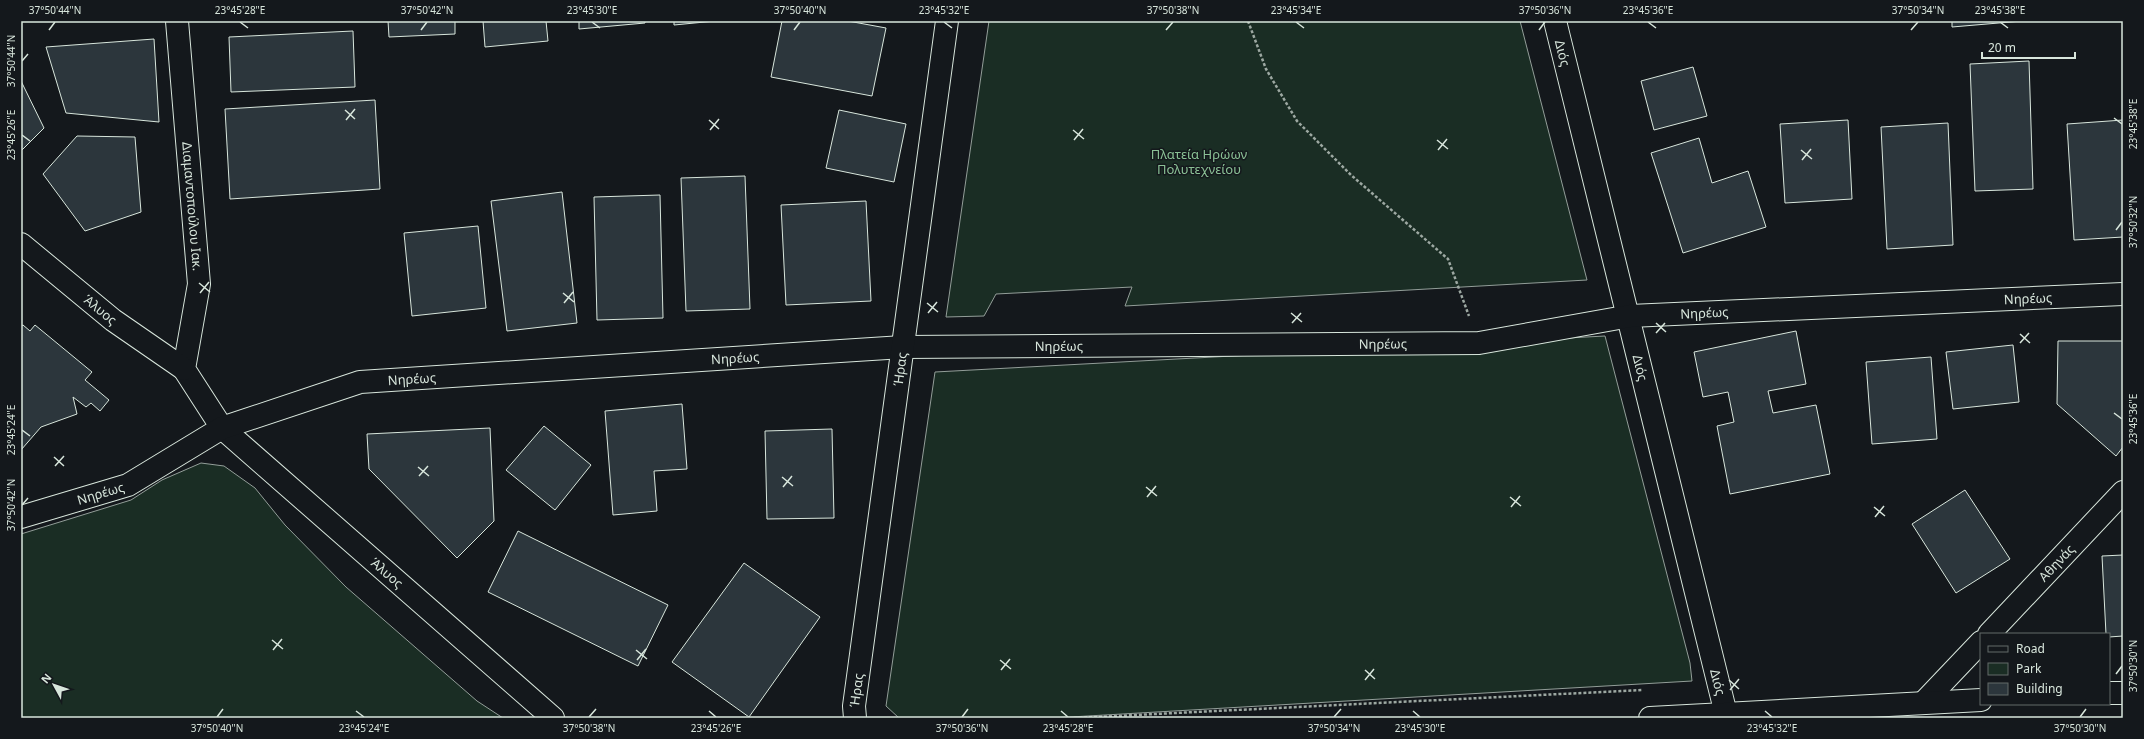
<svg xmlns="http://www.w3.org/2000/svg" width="2144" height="739" font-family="'Noto Sans',sans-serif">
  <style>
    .green { fill: #1a2d24; stroke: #939e99 }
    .building { fill: #2c363c; stroke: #d8e6dc }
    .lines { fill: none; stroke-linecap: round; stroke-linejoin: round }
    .street-casing { stroke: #d8e6dc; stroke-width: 24 }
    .highway-casing { stroke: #d8e6dc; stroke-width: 24 }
    .path { stroke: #9da8a2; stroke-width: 2.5; stroke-dasharray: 3 2; stroke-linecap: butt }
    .street { stroke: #14181c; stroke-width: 22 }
    .highway { stroke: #14181c; stroke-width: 22 }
    .ticks { fill: none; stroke: #d8e6dc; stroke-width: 1.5 }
    .labels { text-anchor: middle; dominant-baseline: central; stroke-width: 3; stroke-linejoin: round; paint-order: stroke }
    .street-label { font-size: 13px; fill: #d8e6dc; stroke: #14181c }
    .park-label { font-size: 13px; fill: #8ac095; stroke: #14181c }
    .neatline { fill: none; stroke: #d8e6dc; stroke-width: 1.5 }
    .ticks-label { font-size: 10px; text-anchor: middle; fill: #d8e6dc }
  </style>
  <rect width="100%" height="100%" fill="#14181c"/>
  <path class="green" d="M989,21H1520L1587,280L1125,306L1132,287L996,294L984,316L946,317Z
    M1605,336L1690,663L1692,681L1053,718H899L886,706L935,372Z
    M201,463L224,466L255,488L285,525L346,587L477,701L503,718H21V534L131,500L162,480Z"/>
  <path class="building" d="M388,21H455V34L389,37Z
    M483,21H546L548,41L485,47Z
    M579,21H645V23L579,29Z
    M674,21H715L674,25Z
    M782,21H848L886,28L872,96L771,77Z
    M1952,21H2022L1952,27Z
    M353,31L355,87L231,92L229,37Z
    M154,39L159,122L66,113L46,47Z
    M2029,61L2033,189L1975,191L1970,64Z
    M1693,67L1707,116L1654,130L1641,81Z
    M21,81L44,128L21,151Z
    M375,100L380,189L230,199L225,109Z
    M839,110L906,124L894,182L826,168Z
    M1848,120L1852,199L1785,203L1780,124Z
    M2123,120V237L2074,240L2067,124Z
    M1948,123L1953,245L1887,249L1881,127Z
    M77,136L135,137L141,212L85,231L43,174Z
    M1699,138L1712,183L1748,171L1766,227L1683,253L1651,153Z
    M745,176L750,309L686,311L681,178Z
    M562,192L577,323L507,331L491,201Z
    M660,195L663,318L597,320L594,197Z
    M866,201L871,301L786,305L781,205Z
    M478,226L486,308L412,316L404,233Z
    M23,325L30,331L35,325L92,372L85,380L109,400L100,411L91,403L86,407L73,397L77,414L41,427L21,450V326Z
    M1796,331L1806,384L1768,391L1773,413L1816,405L1830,474L1730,494L1717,426L1734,422L1728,392L1703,397L1694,352Z
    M2058,341H2123V447L2116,456L2057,404Z
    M2013,345L2019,402L1953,409L1946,352Z
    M1931,357L1937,439L1872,444L1866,362Z
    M682,404L687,469L654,471L657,511L613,515L605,411Z
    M544,426L591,465L555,510L506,470Z
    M490,428L494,521L457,558L369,469L367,434Z
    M832,429L834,518L767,519L765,431Z
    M1965,490L2010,559L1956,593L1912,524Z
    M518,531L668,605L638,666L488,592Z
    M2123,555V636L2109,637V634H2106L2102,556Z
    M744,563L820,617L749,717L672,662Z"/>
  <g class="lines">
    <defs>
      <g id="street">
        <path id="s1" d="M177,21L199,284L184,369L222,428L553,718"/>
        <path id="s2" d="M1555,21L1726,714L1723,718"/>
        <path id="s3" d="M21,244L113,320L184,369"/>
        <path id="s4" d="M21,517L128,485L222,428L360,382L903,347L1479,343L1630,316L2123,294"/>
        <path id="s5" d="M1989,634L2123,492"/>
        <path d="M1923,703L1981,642"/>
        <path id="s6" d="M855,718L854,706L947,21"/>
      </g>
      <path id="highway" d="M2109,693H2123
        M1650,718L1981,700"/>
    </defs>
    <use href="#street" class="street-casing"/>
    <use href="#highway" class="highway-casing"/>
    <path class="path" d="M1248,21L1266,69L1297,121L1351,175L1448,259L1469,316
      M1074,718L1642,690"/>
    <use href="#street" class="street"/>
    <use href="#highway" class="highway"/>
  </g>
  <path class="ticks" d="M240,22L248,28M592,22L600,28M944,22L952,28M1296,22L1304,28M1648,22L1656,28M2000,22L2008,28M49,30L55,22M421,30L427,22M794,30L800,22M1166,30L1173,22M1539,30L1545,22M1911,30L1918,22M22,61L28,54M345,110L355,119M2114,118L2122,124M346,120L355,109M709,120L719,129M710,130L719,119M1073,130L1084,139M22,135L30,141M1074,140L1083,129M1437,140L1448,149M1438,150L1447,139M1801,150L1812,159M1802,160L1811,149M2116,230L2122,222M199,283L210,292M200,293L209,282M563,293L574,302M564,303L573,292M927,303L938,312M928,313L937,302M1291,313L1302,322M1292,323L1301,313M1656,323L1666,332M1656,333L1665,323M2020,334L2030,343M2020,343L2029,333M2114,413L2122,419M22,430L30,436M54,457L64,466M55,466L64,456M418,467L429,476M419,476L428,466M782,477L793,486M783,487L792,476M1146,487L1157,496M1147,497L1156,486M1510,497L1521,506M22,505L28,498M1511,507L1520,496M1874,507L1885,516M1875,517L1884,506M272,640L283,649M273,650L282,639M636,650L647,659M637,660L646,649M1000,660L1011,669M1001,670L1010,659M1365,670L1375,679M2116,674L2122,666M1365,680L1374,669M1729,680L1739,689M1730,690L1739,679M356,711L364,717M709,711L716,717M1061,711L1068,717M1413,711L1420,717M1765,711L1772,717M217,717L223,709M589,717L596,709M962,717L968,709M1334,717L1341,709M2080,717L2086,709"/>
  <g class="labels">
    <g class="street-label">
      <text stroke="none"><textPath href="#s2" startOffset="33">Διός</textPath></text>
      <text stroke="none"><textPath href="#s1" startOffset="186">Διαμαντοπούλου Ιακ.</textPath></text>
      <text stroke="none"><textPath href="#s4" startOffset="2039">Νηρέως</textPath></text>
      <text stroke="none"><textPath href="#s3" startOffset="103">Άλυος</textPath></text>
      <text stroke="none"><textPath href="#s4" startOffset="1715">Νηρέως</textPath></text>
      <text stroke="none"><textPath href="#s4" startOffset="1391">Νηρέως</textPath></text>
      <text stroke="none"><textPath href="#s4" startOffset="1067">Νηρέως</textPath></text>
      <text stroke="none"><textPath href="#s4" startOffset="743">Νηρέως</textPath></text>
      <text stroke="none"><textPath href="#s2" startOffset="357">Διός</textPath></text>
      <text stroke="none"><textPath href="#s6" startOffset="352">Ήρας</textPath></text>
      <text stroke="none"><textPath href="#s4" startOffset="419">Νηρέως</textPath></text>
      <text stroke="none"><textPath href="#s4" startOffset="83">Νηρέως</textPath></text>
      <text stroke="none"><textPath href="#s5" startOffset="98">Αθηνάς</textPath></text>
      <text stroke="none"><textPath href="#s1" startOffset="640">Άλυος</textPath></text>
      <text stroke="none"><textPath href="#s2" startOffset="681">Διός</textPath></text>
      <text stroke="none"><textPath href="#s6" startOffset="28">Ήρας</textPath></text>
    </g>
    <g class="park-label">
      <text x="1199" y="154">Πλατεία Ηρώων<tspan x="1199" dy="15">Πολυτεχνείου</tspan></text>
    </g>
  </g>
  <rect width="2144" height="739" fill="none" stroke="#14181c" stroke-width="44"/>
  <rect x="1980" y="633" width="130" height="72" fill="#14181c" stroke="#626a69"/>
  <rect x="1988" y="646" width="20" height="6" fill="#14181c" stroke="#626a69"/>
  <text x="2016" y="653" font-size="12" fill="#d8e6dc">Road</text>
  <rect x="1988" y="663" width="20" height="12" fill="#1a2d24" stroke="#626a69"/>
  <text x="2016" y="673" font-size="12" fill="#d8e6dc">Park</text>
  <rect x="1988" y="683" width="20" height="12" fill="#2c363c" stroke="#626a69"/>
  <text x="2016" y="693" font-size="12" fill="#d8e6dc">Building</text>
  <g transform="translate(54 685) rotate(310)" stroke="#14181c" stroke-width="3" paint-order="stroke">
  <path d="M0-3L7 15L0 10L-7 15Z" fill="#d8e6dc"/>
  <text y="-6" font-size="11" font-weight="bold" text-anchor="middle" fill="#d8e6dc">N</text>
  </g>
  <path d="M1982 52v6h93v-6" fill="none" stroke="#d8e6dc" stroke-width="2"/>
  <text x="1988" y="52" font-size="12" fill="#d8e6dc" stroke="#14181c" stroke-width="3" paint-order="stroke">20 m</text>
  <rect x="22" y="22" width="2100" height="695" class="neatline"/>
  <g class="ticks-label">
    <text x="55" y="14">37°50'44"N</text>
    <text x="240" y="14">23°45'28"E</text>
    <text x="427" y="14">37°50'42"N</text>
    <text x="592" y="14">23°45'30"E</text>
    <text x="800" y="14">37°50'40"N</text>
    <text x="944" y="14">23°45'32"E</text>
    <text x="1173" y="14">37°50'38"N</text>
    <text x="1296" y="14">23°45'34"E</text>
    <text x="1545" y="14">37°50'36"N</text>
    <text x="1648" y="14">23°45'36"E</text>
    <text x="1918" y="14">37°50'34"N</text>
    <text x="2000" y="14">23°45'38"E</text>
    <text transform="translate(11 61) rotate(-90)" y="4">37°50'44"N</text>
    <text transform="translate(2133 124) rotate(-90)" y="4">23°45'38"E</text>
    <text transform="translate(11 135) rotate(-90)" y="4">23°45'26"E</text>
    <text transform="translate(2133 222) rotate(-90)" y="4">37°50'32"N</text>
    <text transform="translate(2133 419) rotate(-90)" y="4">23°45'36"E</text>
    <text transform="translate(11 430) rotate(-90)" y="4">23°45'24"E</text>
    <text transform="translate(11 505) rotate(-90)" y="4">37°50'42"N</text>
    <text transform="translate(2133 666) rotate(-90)" y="4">37°50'30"N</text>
    <text x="217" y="732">37°50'40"N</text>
    <text x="364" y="732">23°45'24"E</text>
    <text x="589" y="732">37°50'38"N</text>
    <text x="716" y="732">23°45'26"E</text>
    <text x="962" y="732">37°50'36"N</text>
    <text x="1068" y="732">23°45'28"E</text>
    <text x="1334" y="732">37°50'34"N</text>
    <text x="1420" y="732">23°45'30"E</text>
    <text x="1772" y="732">23°45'32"E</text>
    <text x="2080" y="732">37°50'30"N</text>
  </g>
</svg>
